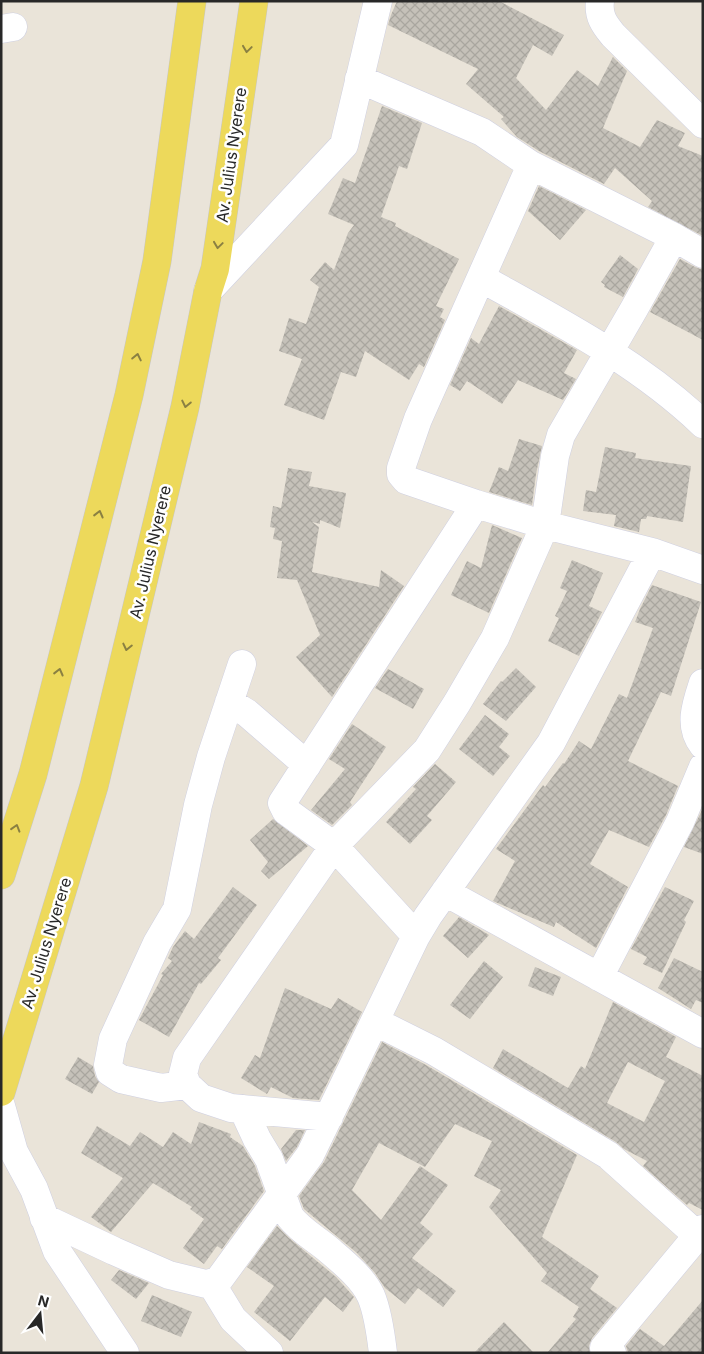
<svg xmlns="http://www.w3.org/2000/svg" width="704" height="1354" font-family="Inter,sans-serif">
  <style>
    .building { fill: url(#building-cross-hatch); fill-rule: evenodd }
    .lines { fill: none; stroke-linecap: round; stroke-linejoin: round }
    .minor-casing { stroke: #cfd0e1; stroke-width: 29 }
    .major-casing { stroke: #c7c7c7; stroke-width: 29 }
    .minor { stroke: #fff; stroke-width: 28 }
    .major { stroke: #edd95b; stroke-width: 28 }
    .oneway { stroke: #8a8042 }
    .labels { text-anchor: middle; dominant-baseline: central; stroke-width: 5; stroke-linejoin: round; paint-order: stroke }
    .street-label { font-size: 16px; fill: #282828; stroke: #fff }
  </style>
  <defs>
    <pattern id="building-cross-hatch" width="8" height="8" patternUnits="userSpaceOnUse" patternTransform="scale(1.25)"><rect width="8" height="8" fill="#c5c1b9"/><path d="M0 0l8 8M0 8l8-8" fill="none" stroke="#a9a69f"/></pattern>
  </defs>
  <rect width="100%" height="100%" fill="#eae4d9"/>
  <path class="building" d="M397,1H499L564,35L552,56L533,45L516,78L546,110L577,70L598,86L613,57L627,71L603,128L640,147L657,120L685,133L678,146L703,156V236L648,207L652,201L615,168L604,184L539,151L517,137L501,119L504,117L466,84L478,69L388,25L391,15Z
    M382,106L422,123L407,169L399,166L381,217L396,223L395,226L459,259L436,306L444,309L440,317L445,320L424,367L419,364L409,380L365,351L356,377L341,372L324,420L284,405L302,359L279,351L289,318L306,324L319,287L310,280L325,262L334,270L348,233L354,225L328,214L343,178L355,183Z
    M539,186L586,210L560,240L528,211Z
    M620,255L638,269L623,297L604,287L605,285L601,282Z
    M680,259L695,267L703,270V340L650,312Z
    M499,306L577,350L564,373L576,379L563,400L518,380L502,404L467,381L460,391L450,385L471,338L479,344Z
    M519,439L542,446L536,474L532,505L489,492L499,467L508,471Z
    M605,447L636,453L635,458L691,466L683,522L647,516L646,519H641L639,532L614,526L616,515L583,511L586,490L596,492Z
    M288,468L312,472L309,486L346,493L340,528L320,520V524L312,522L319,527L312,572L379,587L381,570L404,586L332,697L296,657L320,635L297,580L277,578L282,541L273,539L275,528L270,527L273,506L281,508Z
    M492,525L522,538L489,613L451,595L467,561L481,568Z
    M572,560L603,573L589,606L602,612L579,656L548,641L559,618L555,616L567,591L560,588Z
    M652,585L701,602L671,696L661,692L628,761L678,786L666,815L649,847L609,830L590,864L628,887L596,948L556,922L554,927L493,901L515,861L496,849L543,785L545,787L563,763L564,764L579,741L591,749L619,694L627,698L653,628L635,622L640,609Z
    M516,668L536,687L506,721L483,704L501,681L502,682Z
    M388,669L424,689L413,709L375,688Z
    M485,715L509,734L499,747L510,756L493,776L459,749Z
    M352,724L386,747L350,802L352,805L332,825L311,810L345,769L329,759Z
    M435,764L456,782L427,816L432,820L410,844L386,822L416,789L413,787Z
    M703,808V854L684,847Z
    M273,819L308,846L269,879L261,871L268,862L250,840Z
    M233,887L257,905L218,958L221,960L201,984L199,983L169,1037L139,1020L163,975L161,974L172,961L168,958L173,947L185,931L194,939Z
    M665,887L694,901L684,920L686,922L662,973L643,964L647,957L631,949Z
    M459,917L489,935L468,958L443,936Z
    M674,958L703,972V1003L696,1000L691,1009L658,988Z
    M484,961L503,977L470,1019L450,1005Z
    M535,967L561,977L553,996L528,986Z
    M285,988L331,1009L338,998L362,1012L319,1100L293,1098L271,1087L267,1094L241,1078L255,1055L260,1058Z
    M613,1002L676,1037L666,1057L703,1076V1210L689,1203L687,1205L643,1166L647,1161L624,1149L616,1142L493,1068L503,1049L568,1088L581,1066L585,1069ZM628,1062L665,1081L644,1122L607,1103Z
    M382,1042L426,1065L577,1155L542,1237L599,1276L590,1289L617,1308L592,1338L589,1346L590,1353H547L576,1319L573,1317L579,1307L541,1281L547,1273L489,1207L501,1190L474,1176L492,1141L455,1124L425,1167L379,1143L352,1190L381,1220L420,1166L448,1185L420,1223L433,1234L412,1258L456,1291L443,1307L418,1288L405,1304L385,1288L375,1273L357,1253L304,1209L299,1196L324,1162Z
    M78,1057L93,1066L95,1076L99,1082L92,1094L65,1079Z
    M199,1122L231,1134L230,1137L243,1146L255,1166L264,1191L222,1249L217,1246L204,1264L183,1248L204,1219L190,1209L192,1207L153,1183L111,1232L91,1217L123,1178L81,1153L97,1126L130,1146L140,1132L163,1147L173,1132L191,1144Z
    M296,1130H305L297,1147L286,1161L281,1149Z
    M277,1226L289,1238L336,1277L354,1297L343,1312L325,1297L290,1341L254,1312L274,1286L247,1267Z
    M119,1270L149,1283L136,1299L111,1280Z
    M152,1295L192,1312L181,1337L141,1321Z
    M703,1300V1353H628L626,1346L640,1329L664,1346Z
    M504,1322L534,1353H474Z"/>
  <g class="lines">
    <defs>
      <path id="minor" d="M600,1C598,16 604,24 613,35L703,124
        M1,29L13,27
        M359,79L482,132L531,165L674,237L703,254
        M531,165L418,419L401,468V474L406,480L476,504L545,525L652,552L703,570
        M481,278C558,321 638,362 703,424
        M208,291L344,145L378,1
        M703,683C696,704 688,726 703,745
        M229,702L247,713L307,765
        M445,892L703,1034
        M416,936L334,846L286,811L282,803L476,504
        M599,977L680,822L703,767
        M376,1022L434,1051L608,1155L697,1235
        M187,1085L161,1088L121,1079L110,1072L108,1065L113,1039L157,943L177,909L198,805L211,757L242,664
        M1,1106L14,1152L34,1189L57,1251L125,1353
        M243,1109L257,1139L269,1159L290,1217C301,1231 316,1239 329,1250C343,1262 363,1278 371,1296C377,1310 381,1336 383,1353
        M329,1117L231,1108L201,1098L187,1085L183,1074L187,1058L334,846L427,750L457,703L495,638L545,525L555,456L561,435L634,309L674,237
        M44,1218L114,1251L169,1275L206,1284L218,1281L310,1155L416,936L428,916L551,743L652,552
        M211,1283L233,1319L269,1353
        M612,1353L604,1348L703,1229"/>
      <path id="major" d="M1,875L33,774L129,395L157,261L192,1
        M1,1092L94,786L185,407L208,291L215,269L254,1"/>
    </defs>
    <use href="#minor" class="minor-casing"/>
    <use href="#major" class="major-casing"/>
    <use href="#minor" class="minor"/>
    <use href="#major" class="major"/>
  </g>
  <defs><path id="oneway-chevron" d="M-2-3.5L2.5 0L-2 3.5" fill="none" stroke-width="1.6" stroke-linecap="round" stroke-linejoin="round" transform="scale(1.25)"/></defs>
  <g class="oneway">
    <use href="#oneway-chevron" transform="translate(247 49) rotate(98)"/>
    <use href="#oneway-chevron" transform="translate(218 245) rotate(98)"/>
    <use href="#oneway-chevron" transform="translate(137 357) rotate(-78)"/>
    <use href="#oneway-chevron" transform="translate(186 404) rotate(102)"/>
    <use href="#oneway-chevron" transform="translate(99 514) rotate(-76)"/>
    <use href="#oneway-chevron" transform="translate(127 647) rotate(103)"/>
    <use href="#oneway-chevron" transform="translate(59 672) rotate(-76)"/>
    <use href="#oneway-chevron" transform="translate(16 828) rotate(-73)"/>
  </g>
  <g class="labels">
    <g class="street-label">
      <text transform="translate(231 155) rotate(-82)">Av. Julius Nyerere</text>
      <text transform="translate(150 552) rotate(-77)">Av. Julius Nyerere</text>
      <text transform="translate(46 943) rotate(-73)">Av. Julius Nyerere</text>
    </g>
  </g>
  <rect width="704" height="1354" fill="none" stroke="#282828" stroke-width="5"/>
  <g transform="translate(40 1314) rotate(16)" stroke="#ffffff" stroke-width="4" paint-order="stroke">
  <path d="M0-4L9 19L0 12L-9 19Z" fill="#282828"/>
  <text y="-8" font-size="14" font-weight="bold" text-anchor="middle" fill="#282828">N</text>
  </g>
</svg>
